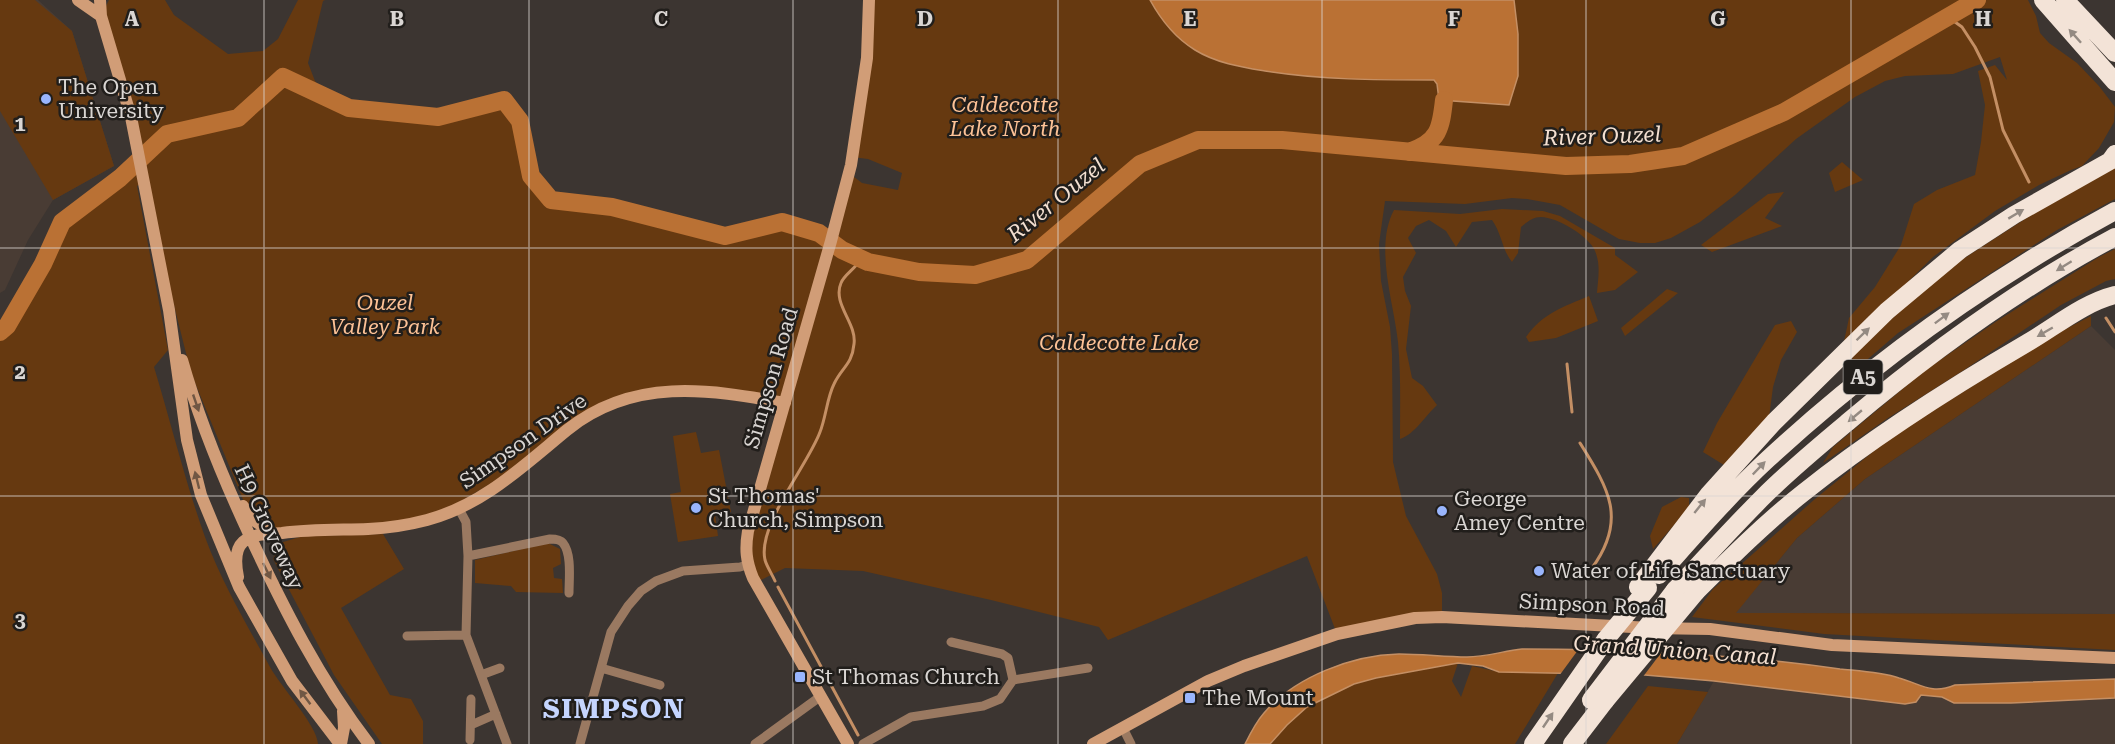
<svg xmlns="http://www.w3.org/2000/svg" width="2115" height="744" font-family="'Roboto Serif',serif">
  <style>
    .built { fill: #493c34 }
    .green { fill: #663910 }
    .water { fill: #ba7134; stroke: #c48f64; stroke-width: 1.5 }
    .pier { fill: #3c3531 }
    .lines { fill: none; stroke-linecap: round; stroke-linejoin: round }
    .stream { stroke: #c48f64; stroke-width: 3 }
    .river { stroke: #ba7134; stroke-width: 18 }
    .street { stroke: #9a7961; stroke-width: 9 }
    .secondary { stroke: #d19d77; stroke-width: 12 }
    .highway { stroke: #f3e3d7; stroke-width: 18 }
    .highway-bridge { stroke: #f3e3d7; stroke-width: 18 }
    .oneway { fill: #948a82 }
    .oneway2 { fill: #705744 }
    .grid { fill: none; stroke: #dad6d3; stroke-width: 1.5; stroke-opacity: 0.55 }
    .poi-dot { fill: #99b5fd; stroke: #211e1b; stroke-width: 2 }
    .labels { text-anchor: middle; dominant-baseline: central; stroke-width: 5; stroke-linejoin: round; paint-order: stroke }
    .shield { fill: #211e1b; stroke: #a29f9c; stroke-width: 1.5 }
    .shield-label { font-size: 20px; font-weight: bold; fill: #dad6d3 }
    .poi-label { font-size: 21px; fill: #dad6d3; stroke: #211e1b; text-anchor: start }
    .park-label { font-size: 21px; font-style: italic; fill: #fdc296; stroke: #211e1b }
    .street-label { font-size: 21px; fill: #dad6d3; stroke: #211e1b }
    .water-label { font-size: 22px; font-style: italic; fill: #f4e0d1; stroke: #211e1b }
    .district-label { font-size: 27px; font-weight: bold; letter-spacing: 1.5px; fill: #c5d5fe; stroke: #211e1b }
    .grid-label { font-size: 20px; text-anchor: middle; font-weight: bold; fill: #dad6d3; stroke: #211e1b; stroke-width: 5; stroke-linejoin: round; paint-order: stroke }
  </style>
  <rect width="100%" height="100%" fill="#3c3531"/>
  <path class="built" d="M0,0H38L72,31L114,166L53,200L28,240L5,290L0,293Z
    M2091,326L2115,350V614L1735,613L1797,538L1865,479Z
    M1714,681L1905,704L1920,695L2011,703L2115,698V744H1677Z"/>
  <path class="green" d="M0,0H35L72,31L114,166L53,200L0,111Z
    M109,0H165L174,15L228,54L263,51L278,39L298,0H325L323,1L308,63L315,81L329,99L349,108L438,117L504,100L520,121L531,176L551,200L612,207L725,236L782,222L819,233L831,241L849,173L862,183L898,190L902,173L868,159L852,157L869,0H2028L2036,16L2040,33L2049,43L2077,63L2099,86L2115,107L2114,122L2099,148L2082,166L2071,170L2039,185L1995,211L1933,257L1843,346L1849,318L1875,287L1901,245L1914,204L1937,190L1975,175L1981,142L1985,105L1978,71L1995,65L2007,80L2000,57L1953,74L1905,76L1885,81L1855,97L1796,139L1735,195L1700,222L1671,238L1655,243H1640L1619,239L1560,205L1527,199L1512,198L1465,204L1385,201L1379,244L1381,281L1390,327L1392,354L1393,462L1406,516L1437,574L1442,593V617L1337,634L1307,556L1108,640L1099,627L991,600L863,571L785,568L755,583L745,549L785,403L688,390L609,405L530,461L430,519L283,533L256,516L244,502L191,373L143,182L137,186L168,350L154,367C171,423 185,481 205,537C222,583 247,625 270,667C281,687 317,725 318,744H0V332L7,326L43,264L62,222L119,178L139,160L101,16Z
    M1842,162L1863,180L1835,192L1829,173Z
    M2115,167V199L2057,230L1898,333L1846,378L1853,356L1935,277L2061,196Z
    M1784,192L1765,218L1782,226L1712,252L1701,245L1768,194Z
    M1502,209L1543,211L1560,216L1615,248V255L1638,272L1615,290L1597,293C1598,279 1601,265 1595,251C1590,237 1557,217 1541,217C1533,217 1527,222 1521,227L1518,253L1512,262C1502,250 1502,234 1492,220L1472,222L1456,247L1446,231L1429,220L1416,226L1408,238L1416,253L1403,277L1405,291L1411,306L1406,349L1412,378L1423,386L1437,405C1425,416 1415,434 1400,439C1400,406 1401,375 1398,342C1394,303 1374,247 1394,210L1460,214Z
    M2115,249V279L2106,281L2061,305L1964,370L1888,418L1823,463L1833,447L1924,371L1997,321L2099,257Z
    M1667,289L1678,293L1625,336L1621,328Z
    M1589,296L1598,321L1556,338L1529,342L1526,337C1543,313 1563,307 1589,296Z
    M2091,316V326L1865,479L1797,538L1736,613L2115,614V650L1824,634L1692,617L1713,589L1815,499L1891,437L2054,335Z
    M1791,321L1797,332L1781,360L1773,387L1769,418L1724,465L1703,452L1717,423L1775,325Z
    M696,432L701,453L719,450L731,512L715,514L718,536L678,542L670,494L681,492L673,436Z
    M1681,497L1689,498V508L1653,549L1650,536L1662,507Z
    M383,534L404,569L341,608L390,695L411,699L423,721V744H382L334,675L273,559L280,543L303,536Z
    M548,543L560,549L561,564L553,568L554,578L562,579L563,593L516,592L511,586L475,583V560Z
    M1458,663L1452,681L1461,697L1472,666L1499,672L1558,673L1515,744H1270C1281,731 1292,717 1307,707C1351,677 1407,673 1458,663Z
    M1648,686L1708,692L1677,744H1606Z"/>
  <path class="water" d="M1150,0H1514L1518,34V76L1509,105L1439,100L1437,84L1434,80C1377,80 1321,80 1265,71C1241,67 1216,63 1195,50C1175,38 1161,20 1150,0Z
    M1522,649C1629,649 1734,654 1840,669C1859,671 1881,672 1899,678C1921,684 1931,695 1955,685L2115,679V698L2011,703H1954L1942,697L1921,695L1916,702L1905,704L1714,681L1645,675L1499,672L1483,666L1458,663L1376,678L1354,684L1307,707L1287,725L1270,744H1245C1250,734 1256,722 1264,713C1295,677 1352,655 1399,654C1422,654 1445,657 1467,657C1485,657 1504,651 1522,649Z"/>
  <path class="pier" d="M1581,646L1664,649L1642,678L1559,676Z"/>
  <g class="lines">
    <path class="stream" d="M1948,17L1962,27L1975,47L1990,77L2003,130L2029,182
      M2106,318L2115,332
      M1567,364L1572,412
      M1580,443C1608,488 1628,519 1592,568
      M775,581C772,574 767,567 765,560C757,525 808,465 820,432C826,417 827,398 834,384C842,367 852,365 854,344C857,323 832,304 841,283C844,275 855,269 861,259
      M778,587L858,735"/>
    <path class="river" d="M1409,152C1439,142 1441,128 1444,100
      M0,332L7,326L43,264L62,222L120,178L167,134L238,118L283,77L349,108L438,117L504,100L520,121L531,176L551,200L612,207L725,236L782,222L819,233L842,250L868,262L919,272L975,275L1027,260L1140,164L1198,140H1282L1566,166L1630,164L1683,156L1784,112L1977,0"/>
    <path class="street" d="M459,509L466,522L468,556L466,635L507,744
      M468,556L550,539C554,539 560,539 563,543C572,554 569,579 569,593
      M407,636L466,635
      M951,642L1002,654L1008,658L1013,680
      M601,668L660,685
      M481,675L500,668
      M471,725L496,714
      M1123,728L1131,744
      M470,740L471,699
      M580,744L611,632L628,606L641,591L656,581L683,571L740,567L747,565
      M755,744L821,696
      M863,744L911,717L983,706L1000,699L1013,680L1088,668"/>
    <path class="secondary" d="M78,0L101,16
      M100,0L101,16L131,117L169,310L187,440L201,495L239,587L292,681L340,744
      M182,360C199,420 223,478 249,534C283,607 320,680 369,744
      M243,506L251,518L272,533
      M238,577C236,567 234,550 243,542C253,533 270,534 282,533C311,529 339,530 368,529C388,528 408,525 427,520C483,505 523,466 567,430C633,377 708,389 785,403
      M341,744L344,728L343,711
      M848,744L753,578C746,561 745,549 748,531L831,241L851,165L867,58L869,0
      M1093,744L1208,681L1244,666L1337,634L1415,618L1442,617L1651,628L1710,629L1832,645L2115,658"/>
    <path class="highway" d="M2043,0L2115,82
      M2065,0L2115,53
      M1659,575C1694,536 1729,495 1768,459C1873,362 1989,279 2115,211
      M1638,587L1709,494L1774,422L1887,311L1960,250L2014,215L2110,161L2115,154
      M1675,590C1704,559 1733,527 1763,497C1790,470 1819,446 1849,421C1931,352 2019,288 2115,237
      M1696,592C1730,558 1765,523 1803,493C1873,437 1950,388 2027,343C2055,327 2083,303 2115,295
      M1533,744L1606,639
      M1572,744L1605,701"/>
    <path class="highway-bridge" d="M1606,639L1648,588
      M1591,700L1675,590
      M1605,701L1696,592"/>
  </g>
  <defs><path id="oneway-solid" d="M-6-.8H1V-3.2L6.5 0L1 3.2V.8H-6Z" transform="scale(1.5)"/></defs>
  <g class="oneway">
    <use href="#oneway-solid" transform="translate(2075 36) rotate(-132)"/>
    <use href="#oneway-solid" transform="translate(2016 214) rotate(-31)"/>
    <use href="#oneway-solid" transform="translate(2064 266) rotate(148)"/>
    <use href="#oneway-solid" transform="translate(1942 318) rotate(-37)"/>
    <use href="#oneway-solid" transform="translate(2045 332) rotate(150)"/>
    <use href="#oneway-solid" transform="translate(1863 334) rotate(-44)"/>
    <use href="#oneway-solid" transform="translate(1855 416) rotate(140)"/>
    <use href="#oneway-solid" transform="translate(1759 468) rotate(-46)"/>
    <use href="#oneway-solid" transform="translate(1700 506) rotate(-51)"/>
    <use href="#oneway-solid" transform="translate(1548 720) rotate(-56)"/>
  </g>
  <g class="oneway2">
    <use href="#oneway-solid" transform="translate(196 403) rotate(71)"/>
    <use href="#oneway-solid" transform="translate(197 480) rotate(-104)"/>
    <use href="#oneway-solid" transform="translate(267 571) rotate(64)"/>
    <use href="#oneway-solid" transform="translate(305 697) rotate(-127)"/>
  </g>
  <path class="grid" d="M264,0V744M529,0V744M793,0V744M1058,0V744M1322,0V744M1586,0V744M1851,0V744M0,248H2115M0,496H2115"/>
  <g class="poi-dot">
    <circle cx="46" cy="99" r="6"/>
    <circle cx="696" cy="508" r="6"/>
    <circle cx="1442" cy="511" r="6"/>
    <circle cx="1539" cy="571" r="6"/>
    <rect x="794" y="671" width="12" height="12" rx="3"/>
    <rect x="1184" y="692" width="12" height="12" rx="3"/>
  </g>
  <g class="labels">
    <rect class="shield" x="1843.5" y="360" width="39" height="34" rx="4.5"/>
    <g class="shield-label">
      <text x="1863" y="377">A5</text>
    </g>
    <g class="poi-label">
      <text x="58" y="87">The Open<tspan x="58" dy="24">University</tspan></text>
      <text x="708" y="496">St Thomas'<tspan x="708" dy="24">Church, Simpson</tspan></text>
      <text x="1454" y="499">George<tspan x="1454" dy="24">Amey Centre</tspan></text>
      <text x="1551" y="571">Water of Life Sanctuary</text>
      <text x="812" y="677">St Thomas Church</text>
      <text x="1202" y="698">The Mount</text>
    </g>
    <g class="park-label">
      <text x="1005" y="105">Caldecotte<tspan x="1005" dy="24">Lake North</tspan></text>
      <text x="385" y="303">Ouzel<tspan x="385" dy="24">Valley Park</tspan></text>
      <text x="1119" y="343">Caldecotte Lake</text>
    </g>
    <g class="street-label">
      <text transform="translate(771 378) rotate(-74)">Simpson Road</text>
      <text transform="translate(523 441) rotate(-35)">Simpson Drive</text>
      <text transform="translate(269 527) rotate(65)">H9 Groveway</text>
      <text transform="translate(1592 605) rotate(3)">Simpson Road</text>
    </g>
    <g class="water-label">
      <text transform="translate(1602 136) rotate(-2)">River Ouzel</text>
      <text transform="translate(1056 200) rotate(-39)">River Ouzel</text>
      <text transform="translate(1675 650) rotate(4)">Grand Union Canal</text>
    </g>
    <g class="district-label">
      <text x="614" y="709">SIMPSON</text>
    </g>
  </g>
  <g class="grid-label">
    <text x="132" y="26">A</text>
    <text x="397" y="26">B</text>
    <text x="661" y="26">C</text>
    <text x="925" y="26">D</text>
    <text x="1190" y="26">E</text>
    <text x="1454" y="26">F</text>
    <text x="1718" y="26">G</text>
    <text x="1983" y="26">H</text>
    <text x="20" y="131">1</text>
    <text x="20" y="379">2</text>
    <text x="20" y="627">3</text>
  </g>
</svg>
